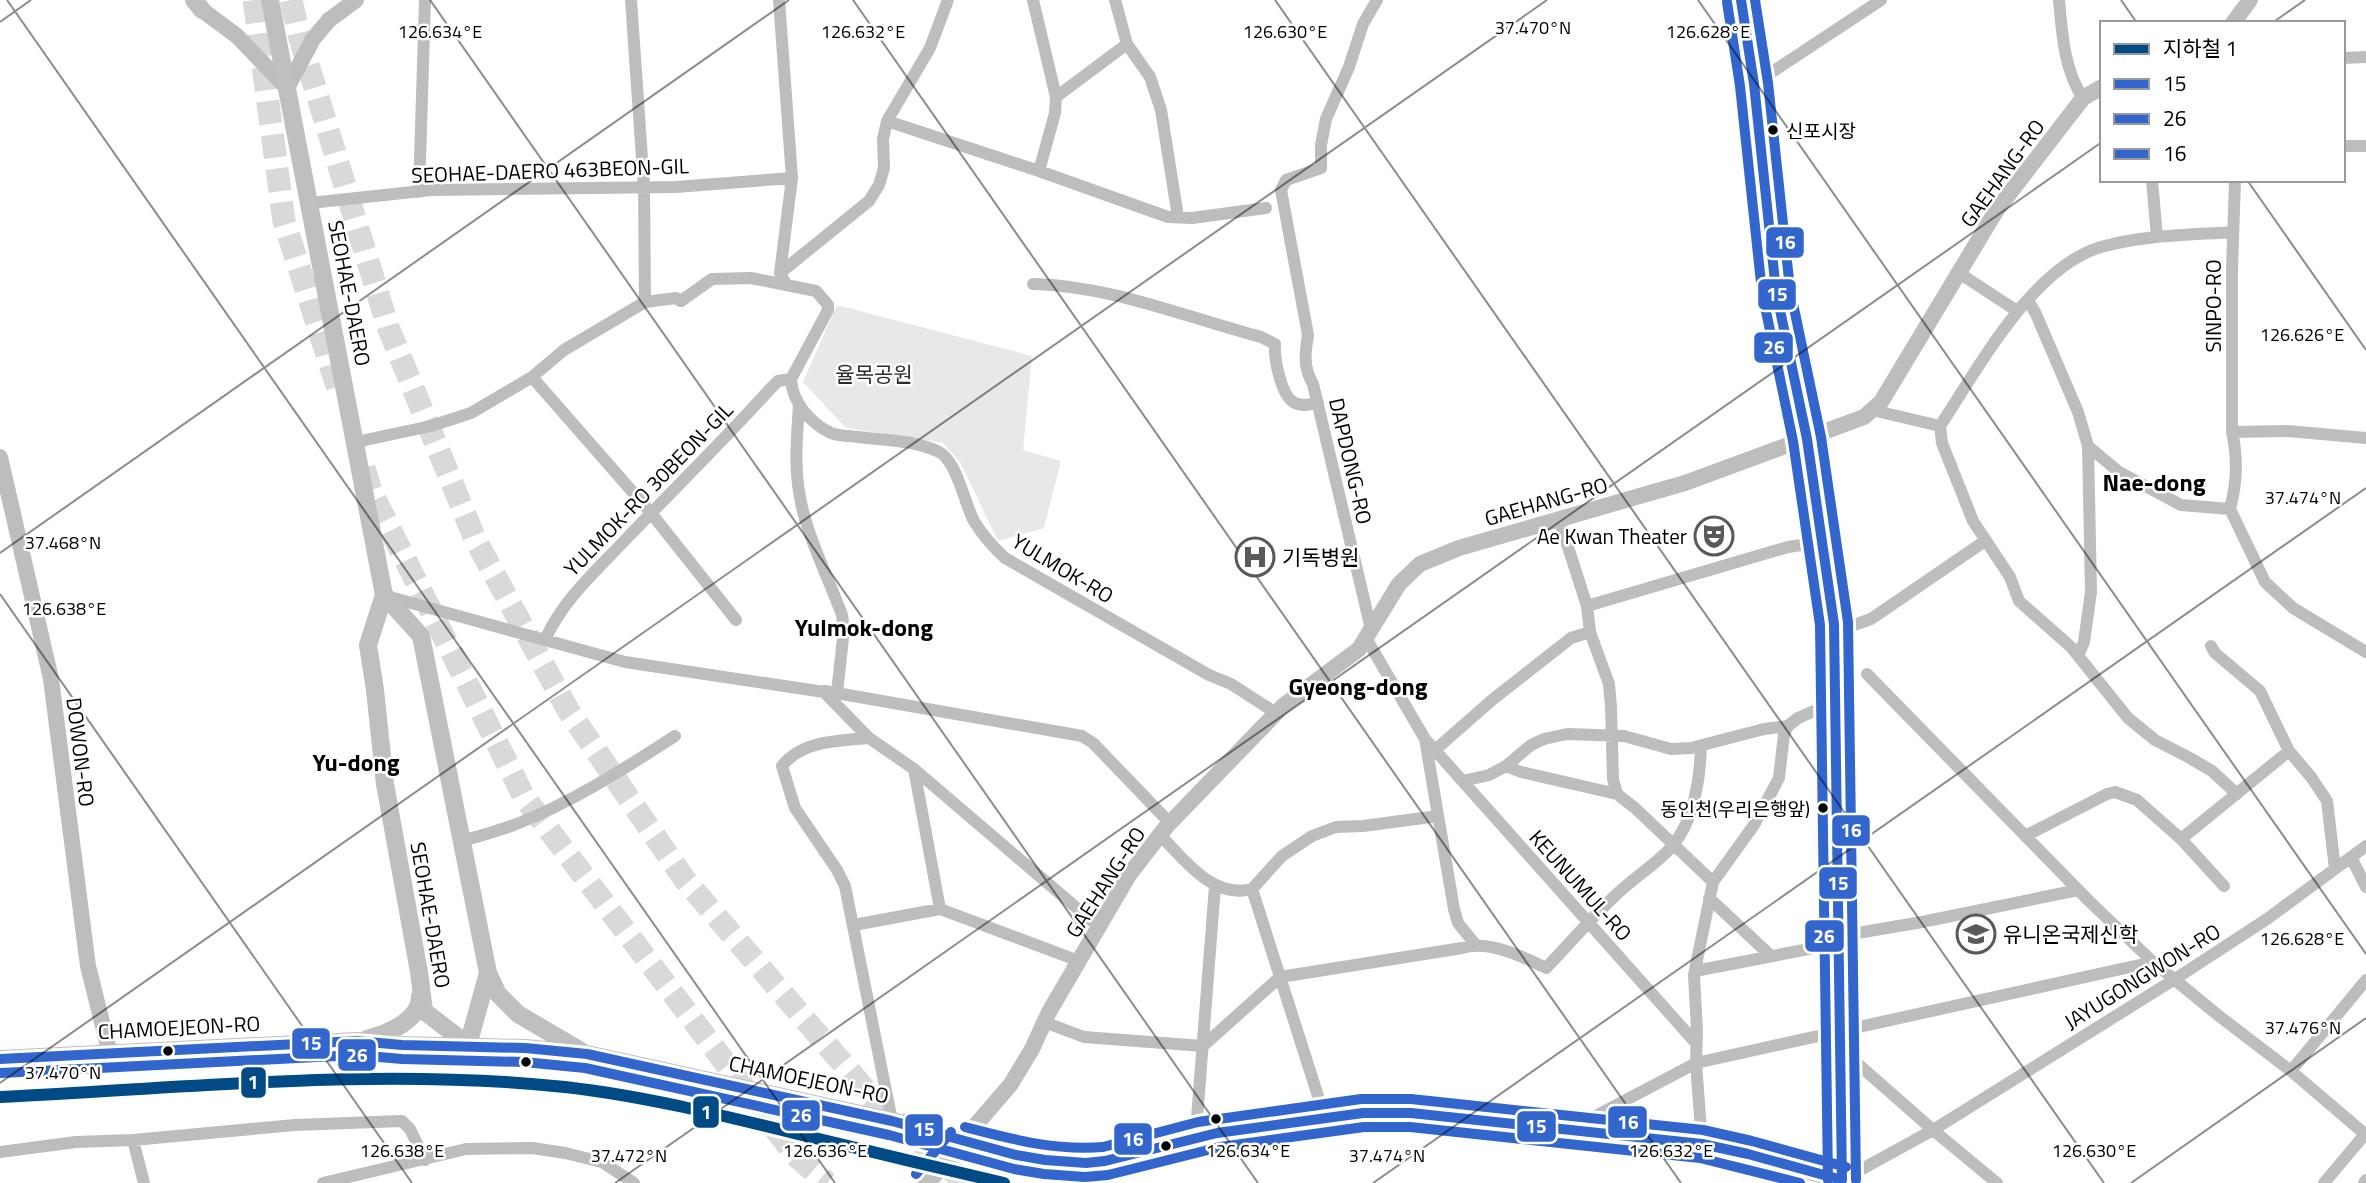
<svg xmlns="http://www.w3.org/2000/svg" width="2366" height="1183" font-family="'Titillium Web','Noto Sans KR',sans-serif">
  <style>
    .green { fill: #e8e8e8 }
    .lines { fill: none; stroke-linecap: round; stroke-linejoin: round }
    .motorway-tunnel { stroke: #d9d9d9; stroke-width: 23; stroke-dasharray: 23 11; stroke-linecap: butt }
    .minor { stroke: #bdbdbd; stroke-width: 12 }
    .tertiary { stroke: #bdbdbd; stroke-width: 16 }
    .secondary { stroke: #bfbfbf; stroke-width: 18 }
    .bus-1-casing { stroke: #fff; stroke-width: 16 }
    .bus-2-casing { stroke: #fff; stroke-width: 16 }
    .bus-3-casing { stroke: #fff; stroke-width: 16 }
    .bus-1 { stroke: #36c; stroke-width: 10 }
    .bus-2 { stroke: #36c; stroke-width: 10 }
    .bus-3 { stroke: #36c; stroke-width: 10 }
    .metro-1-casing { stroke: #fff; stroke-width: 18 }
    .metro-1 { stroke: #004a85; stroke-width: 12 }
    .ticks { fill: none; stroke: #000; stroke-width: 2; stroke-opacity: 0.45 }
    .bus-dot { fill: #000; stroke: #fff; stroke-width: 2.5 }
    .labels { text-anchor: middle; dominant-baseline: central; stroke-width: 5; stroke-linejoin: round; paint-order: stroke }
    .bus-label { font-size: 19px; fill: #000; stroke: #fff; text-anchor: start }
    .street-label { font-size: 21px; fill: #000; stroke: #fff }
    .park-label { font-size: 21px; fill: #2d2d2d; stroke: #fff }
    .poi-label { font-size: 21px; fill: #000; stroke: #fff; text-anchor: start }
    .quarter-label { font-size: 24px; font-weight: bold; fill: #000; stroke: #fff }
    .ticks-label { font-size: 18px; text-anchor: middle; fill: #000; stroke: #fff; stroke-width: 5; stroke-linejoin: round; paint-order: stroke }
    .line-badge { stroke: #fff; stroke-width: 2.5 }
    .badge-label { font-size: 19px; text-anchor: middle; font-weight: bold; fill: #fff }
  </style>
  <rect width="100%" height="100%" fill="#fff"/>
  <path class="green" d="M837,305L1032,356L1023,450L1061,461L1044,528L998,541L960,462L943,443L846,428L803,382Z"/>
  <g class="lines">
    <path class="motorway-tunnel" d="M254,0L284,221L340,395
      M291,0L299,35L388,327L475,539L568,710L685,880L881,1108L966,1183
      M364,468L371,491L524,797L795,1155L827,1183"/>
    <path class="minor" d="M631,0L644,187L645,302
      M779,0L792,178L780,273
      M1033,0L1056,97L1055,113L1039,171
      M1115,0L1127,44
      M2059,0C2062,33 2064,70 2083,98
      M2343,58L2366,57
      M1754,84L1881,0
      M1056,97L1127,44L1150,77L1161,110L1178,217
      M887,121L1039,171L1168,217L1192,218L1266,208
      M2343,146H2366
      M2152,180L2157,237
      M2235,180L2232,270V432C2238,458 2237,483 2230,509L2265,582L2293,608L2366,652
      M419,192L425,0
      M310,203L431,190L676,187L792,178
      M1959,273L2017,311
      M786,284L780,273L869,201L879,185L884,168L883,139L887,121L930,48L948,0
      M1033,284C1112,286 1185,317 1261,337L1275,344C1274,358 1281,397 1295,403C1302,407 1310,404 1318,403
      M2028,300L2036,314L2078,412L2088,446L2091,592L2084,642L2078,656
      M532,377L651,513L736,620
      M799,405C797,436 794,467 800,497C806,534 829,579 842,615L844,629L837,693
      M1872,410L1940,426
      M1940,426L1942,443L1973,521L2010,577L2019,601L2071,647L2128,718L2155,740L2190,758L2212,771L2237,794
      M1940,426C1978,369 2032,267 2101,247C2143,235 2190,235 2233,232
      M2232,432L2288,431L2366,438
      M356,442L431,426L471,413L532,377L564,350L645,302L676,298L681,301L712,279L751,278L816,291L828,305V310L791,379C792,402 810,423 831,433C838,436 849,436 857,437C884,440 912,440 937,451C957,459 964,503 974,521C983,536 993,547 1005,558L1209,675L1231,684L1276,713
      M2088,446L2119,472L2181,505L2230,509
      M1559,519L1587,606
      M386,596L625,662L824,692L869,738L914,769L1099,927
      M1371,629L1313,384C1303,367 1305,353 1308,335L1281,190L1286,180L1321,168V145L1326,119L1349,67L1363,24L1377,0
      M1834,632L1871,619L1985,541
      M1366,638L1425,739L1695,1042
      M545,640C563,599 599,568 629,536C677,486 725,439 771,388L778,381L791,379
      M2211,646L2215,653L2260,691L2289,751L2311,777L2327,801L2335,869
      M1867,674L2089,901L2153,962L2219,1016L2291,1071L2366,1135
      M825,691L1082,736L1093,743L1170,823
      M869,738C839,741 802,740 782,766L795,808L837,870L845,886L892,1121
      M1425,739L1454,909L1458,923L1475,944
      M1435,750L1492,700L1571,638L1590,632
      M1506,766L1521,772L1617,794L1635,808L1713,882
      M914,769L940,909
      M1463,781L1489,775L1506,766L1531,745L1544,739L1567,734L1624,736L1671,749L1691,748L1764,729L1788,726
      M1617,794L1613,779L1611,707L1609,684L1590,632L1587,606L1788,547L1822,542
      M1160,835C1184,859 1213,900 1252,889
      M2025,836L2107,794L2115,792L2137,800L2181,839L2224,886
      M2181,839L2289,751
      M462,841C480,836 497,831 514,825C571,803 624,769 675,736
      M2351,857L2366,887
      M1252,889L1325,1118
      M1252,889L1282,856L1312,836L1336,827L1363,826L1438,816
      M1709,898L1771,956
      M854,925L940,909L1079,961
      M1840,936L1922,922L2078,890
      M1695,971L1840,943
      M1280,977L1462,948C1488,940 1522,956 1546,968C1570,943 1592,917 1617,894C1634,877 1660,862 1674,844C1695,817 1700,779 1701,746
      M1044,1022L1084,1037L1203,1046L1280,977
      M1842,1050L1933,1130L1997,1183
      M2291,1071L2366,980
      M1571,1129L1696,1063L2153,962
      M1200,1136L1197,1118L1215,886
      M133,1140L144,1183
      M1702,1144L1696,1063L1697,1030L1694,975L1713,882L1754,825L1779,778L1784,734L1788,726L1798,718L1814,711H1836
      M0,1152L76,1142L133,1140L295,1125L402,1121L410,1129L425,1160
      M1842,1180L1933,1130L2175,979L2267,919L2366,846
      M323,1183L466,1149L532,1148L565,1153L602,1162L634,1183
      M2324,1183L2366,1133
      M2364,1183L2366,1180"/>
    <path class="tertiary" d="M1741,0L1754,84L1776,291L1807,439L1834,624L1842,1180
      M202,10L237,36L287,88L313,39L329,20L356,0
      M2233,23L2250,0
      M0,457L51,679L88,966L110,1054
      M962,1141L1011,1084L1032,1049L1049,1012L1129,875L1166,827L1283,706L1359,649L1399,584L1420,564L1459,548L1685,483L1864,417L1881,402L1996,211L2083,98L2102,87"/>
    <path class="secondary" d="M194,0L202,10
      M270,0L384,595L368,645L375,690L385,784L419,972L424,1011L468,1045
      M384,595L421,636L488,973L468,1045
      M488,973L498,994L518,1014L581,1051
      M367,1039C387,1034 421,1020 420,996
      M0,1059L357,1041L402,1045L525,1048L587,1054L892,1121L1016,1155L1045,1160L1086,1163L1105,1161L1217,1133L1363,1113H1411L1702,1144L1748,1154L1842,1180L1847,1183
      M927,1183L962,1141"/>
    <defs>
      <path id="bus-1" d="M1741,0L1754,84L1776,291L1807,439L1834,624L1842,1180
        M0,1059L357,1041L402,1045L525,1048L587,1054L892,1121L1016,1155L1045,1160L1086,1163L1105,1161L1217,1133L1363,1113H1411L1702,1144L1748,1154L1842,1180"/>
      <path id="bus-2" d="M1727,2L1740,86L1762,292L1793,441L1820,625L1828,1180
        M1,1073L357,1055L402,1059L524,1062L585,1068L889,1135L1014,1169L1044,1174L1085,1177L1108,1175L1220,1147L1364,1127H1410L1700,1158L1800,1183"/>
      <path id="bus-3" d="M1755,0L1768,83L1790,289L1821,437L1848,622L1856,1180
        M965,1127C1011,1139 1055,1151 1103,1147L1198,1122L1361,1099H1411L1703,1130L1752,1141L1846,1167
        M916,1174L951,1132"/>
    </defs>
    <use href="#bus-1" class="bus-1-casing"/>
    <use href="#bus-2" class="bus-2-casing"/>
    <use href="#bus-3" class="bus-3-casing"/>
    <use href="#bus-1" class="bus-1"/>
    <use href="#bus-2" class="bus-2"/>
    <use href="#bus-3" class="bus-3"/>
    <defs>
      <path id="metro-1" d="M0,1097C187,1088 378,1067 565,1087C644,1096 721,1115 798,1134C867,1151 935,1167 1004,1183"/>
    </defs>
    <use href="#metro-1" class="metro-1-casing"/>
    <use href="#metro-1" class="metro-1"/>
  </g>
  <path class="ticks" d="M7,0L835,1183M430,0L1258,1183M853,0L1681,1183M1275,0L2104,1183M1698,0L2366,954M2121,0L2137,23M0,22L31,0M2272,23L2305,0M2247,180L2366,350M0,553L789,0M0,594L412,1183M0,1083L1547,0M615,1183L2102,142M1373,1183L2366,488M2131,1183L2366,1018"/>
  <defs>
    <symbol id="theatre-ring" viewBox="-11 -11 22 22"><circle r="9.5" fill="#fff" stroke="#595959" stroke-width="1.5"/><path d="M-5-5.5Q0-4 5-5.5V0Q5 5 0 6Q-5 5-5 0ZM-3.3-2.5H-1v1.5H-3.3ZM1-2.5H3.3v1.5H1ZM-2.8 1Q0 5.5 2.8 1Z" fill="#595959"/></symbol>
    <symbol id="hospital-ring" viewBox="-11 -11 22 22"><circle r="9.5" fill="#fff" stroke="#595959" stroke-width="1.5"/><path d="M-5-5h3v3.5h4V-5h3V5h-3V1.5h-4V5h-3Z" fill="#595959"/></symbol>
    <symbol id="university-ring" viewBox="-11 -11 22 22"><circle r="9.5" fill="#fff" stroke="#595959" stroke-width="1.5"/><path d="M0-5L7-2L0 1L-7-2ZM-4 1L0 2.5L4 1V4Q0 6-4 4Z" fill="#595959"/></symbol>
  </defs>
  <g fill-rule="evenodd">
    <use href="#theatre-ring" x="1692" y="514" width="44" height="44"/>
    <use href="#hospital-ring" x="1233" y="535" width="44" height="44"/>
    <use href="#university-ring" x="1954" y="912" width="44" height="44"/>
  </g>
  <g class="bus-dot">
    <circle cx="1773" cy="130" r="6"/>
    <circle cx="1823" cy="808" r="6"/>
    <circle cx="168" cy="1051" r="6"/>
    <circle cx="526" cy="1062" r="6"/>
    <circle cx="1216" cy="1119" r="6"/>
    <circle cx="1166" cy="1146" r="6"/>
  </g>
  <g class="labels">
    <g class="bus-label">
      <text x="1786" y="130">신포시장</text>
      <text x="1810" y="808" text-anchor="end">동인천(우리은행앞)</text>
    </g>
    <g class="street-label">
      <text transform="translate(550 170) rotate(-2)">SEOHAE-DAERO 463BEON-GIL</text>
      <text transform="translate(2002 173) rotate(-54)">GAEHANG-RO</text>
      <text transform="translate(350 293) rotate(79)">SEOHAE-DAERO</text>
      <text transform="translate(2213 306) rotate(-90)">SINPO-RO</text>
      <text transform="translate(1351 461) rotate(77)">DAPDONG-RO</text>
      <text transform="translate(648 489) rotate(-46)">YULMOK-RO 30BEON-GIL</text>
      <text transform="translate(1546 501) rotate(-16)">GAEHANG-RO</text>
      <text transform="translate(1063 568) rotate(31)">YULMOK-RO</text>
      <text transform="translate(81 752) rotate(83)">DOWON-RO</text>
      <text transform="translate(1105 882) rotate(-57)">GAEHANG-RO</text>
      <text transform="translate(1581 885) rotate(48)">KEUNUMUL-RO</text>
      <text transform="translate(431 915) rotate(80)">SEOHAE-DAERO</text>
      <text transform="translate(2142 976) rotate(-32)">JAYUGONGWON-RO</text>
      <text transform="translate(179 1027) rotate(-3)">CHAMOEJEON-RO</text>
      <text transform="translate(809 1079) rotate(12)">CHAMOEJEON-RO</text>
    </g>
    <g class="park-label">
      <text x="874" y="374">율목공원</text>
    </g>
    <g class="poi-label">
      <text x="1687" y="536" text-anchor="end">Ae Kwan Theater</text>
      <text x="1282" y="557">기독병원</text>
      <text x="2003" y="934">유니온국제신학</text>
    </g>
    <g class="quarter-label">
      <text x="2154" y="482">Nae-dong</text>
      <text x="864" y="627">Yulmok-dong</text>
      <text x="1358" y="686">Gyeong-dong</text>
      <text x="356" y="762">Yu-dong</text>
    </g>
  </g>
  <g class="ticks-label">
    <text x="1533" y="34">37.470°N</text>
    <text x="440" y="38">126.634°E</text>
    <text x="863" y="38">126.632°E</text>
    <text x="1285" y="38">126.630°E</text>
    <text x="1708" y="38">126.628°E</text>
    <text x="2302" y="341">126.626°E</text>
    <text x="2303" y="504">37.474°N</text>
    <text x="63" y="549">37.468°N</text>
    <text x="64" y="615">126.638°E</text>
    <text x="2302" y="945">126.628°E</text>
    <text x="2303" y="1034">37.476°N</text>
    <text x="63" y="1079">37.470°N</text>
    <text x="402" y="1157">126.638°E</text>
    <text x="825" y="1157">126.636°E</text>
    <text x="1248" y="1157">126.634°E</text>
    <text x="1671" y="1157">126.632°E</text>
    <text x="2094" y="1157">126.630°E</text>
    <text x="629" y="1162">37.472°N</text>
    <text x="1387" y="1162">37.474°N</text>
  </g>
  <g class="line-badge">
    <rect x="1765" y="226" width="40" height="33" rx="7" fill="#36c"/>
    <rect x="1757" y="278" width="40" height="33" rx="7" fill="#36c"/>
    <rect x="1753" y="331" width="41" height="33" rx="7" fill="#36c"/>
    <rect x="1831" y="814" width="40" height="33" rx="7" fill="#36c"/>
    <rect x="1818" y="866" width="40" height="34" rx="7" fill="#36c"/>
    <rect x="1804" y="919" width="41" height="34" rx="7" fill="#36c"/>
    <rect x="291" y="1027" width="40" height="33" rx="7" fill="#36c"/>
    <rect x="337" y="1038" width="40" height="34" rx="7" fill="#36c"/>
    <rect x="240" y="1066" width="27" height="33" rx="7" fill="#004a85"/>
    <rect x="692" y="1095" width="28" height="34" rx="7" fill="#004a85"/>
    <rect x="781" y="1099" width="40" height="33" rx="7" fill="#36c"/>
    <rect x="1607" y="1105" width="41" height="34" rx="7" fill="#36c"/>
    <rect x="1516" y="1110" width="41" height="33" rx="7" fill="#36c"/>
    <rect x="904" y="1113" width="40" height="34" rx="7" fill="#36c"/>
    <rect x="1113" y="1122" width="40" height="34" rx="7" fill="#36c"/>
  </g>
  <g class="badge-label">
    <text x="1785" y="249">16</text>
    <text x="1777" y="301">15</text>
    <text x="1774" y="354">26</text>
    <text x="1851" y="837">16</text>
    <text x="1838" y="890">15</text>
    <text x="1824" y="943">26</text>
    <text x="311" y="1050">15</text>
    <text x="357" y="1062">26</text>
    <text x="253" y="1089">1</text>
    <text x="706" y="1119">1</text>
    <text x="801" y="1122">26</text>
    <text x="1628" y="1129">16</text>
    <text x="1536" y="1133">15</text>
    <text x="924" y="1136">15</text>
    <text x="1133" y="1146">16</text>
  </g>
  <rect x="2100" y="21" width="245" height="161" fill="#ffffff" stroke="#999999" stroke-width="2"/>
  <rect x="2114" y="44" width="35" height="10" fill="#004a85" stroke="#999999" stroke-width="2"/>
  <text x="2163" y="56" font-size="21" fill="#000000">지하철 1</text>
  <rect x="2114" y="79" width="35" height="10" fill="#3366cc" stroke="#999999" stroke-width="2"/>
  <text x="2163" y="91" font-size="21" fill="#000000">15</text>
  <rect x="2114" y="114" width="35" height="10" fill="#3366cc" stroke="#999999" stroke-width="2"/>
  <text x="2163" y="126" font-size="21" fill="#000000">26</text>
  <rect x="2114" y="149" width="35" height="10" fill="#3366cc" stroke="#999999" stroke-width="2"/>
  <text x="2163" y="161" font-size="21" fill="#000000">16</text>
</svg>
